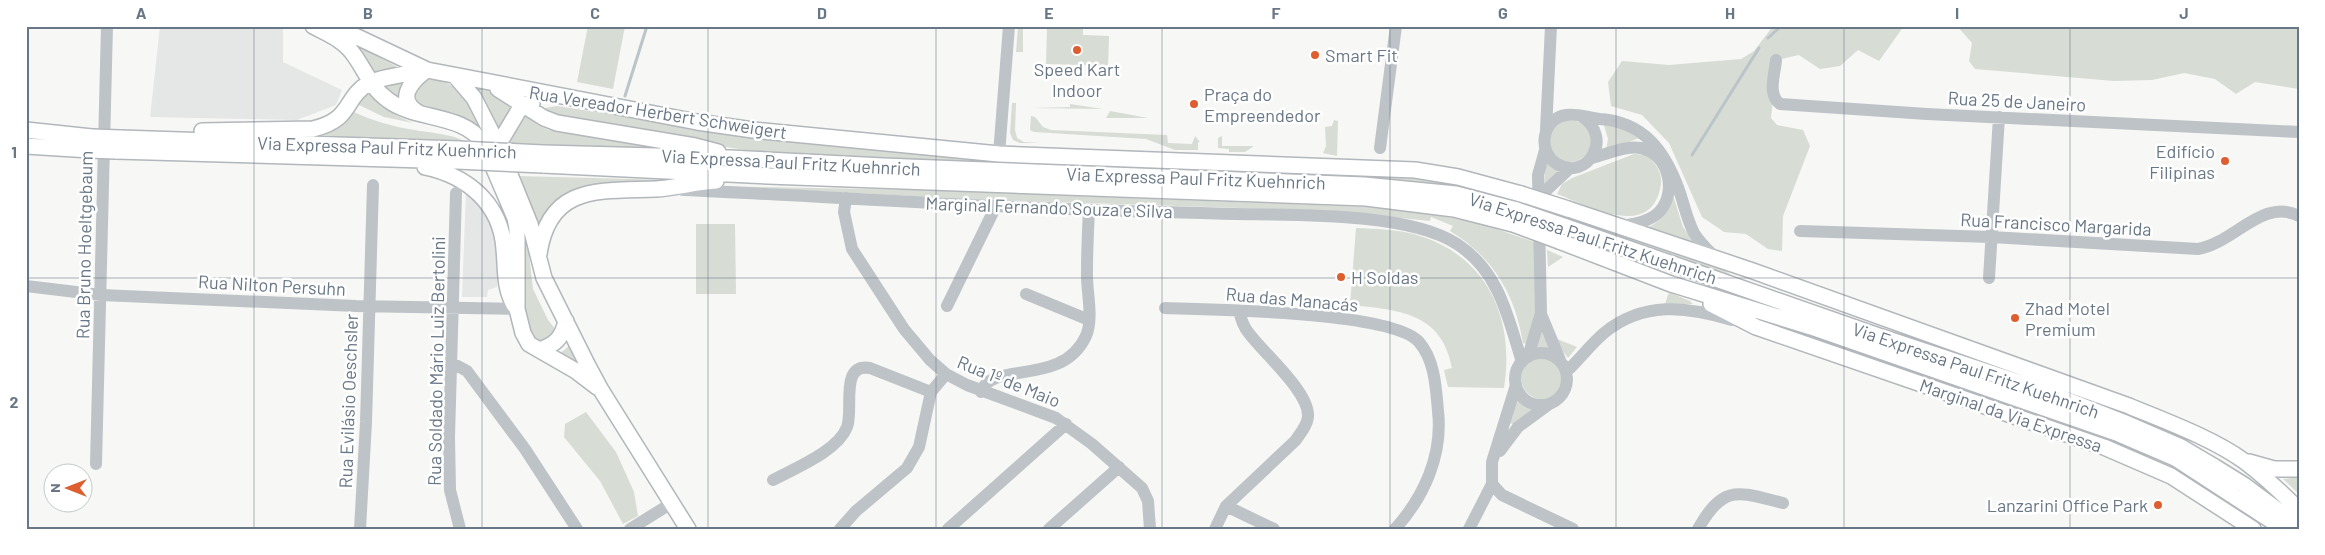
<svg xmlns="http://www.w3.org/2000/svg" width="2325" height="555" font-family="Barlow,sans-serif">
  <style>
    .built { fill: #e5e6e6 }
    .green { fill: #d7dcd4 }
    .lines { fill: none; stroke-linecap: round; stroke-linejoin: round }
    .stream { stroke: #bac4c9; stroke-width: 3 }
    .major-casing { stroke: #b2b7bb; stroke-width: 18 }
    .minor { stroke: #bec3c7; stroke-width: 12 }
    .major { stroke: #fff; stroke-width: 15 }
    .major-bridge-casing { stroke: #b2b7bb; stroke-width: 18; stroke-linecap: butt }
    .major-bridge { stroke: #fff; stroke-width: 15 }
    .grid { fill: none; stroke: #687785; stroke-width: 1; stroke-opacity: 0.55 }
    .poi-dot { fill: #dd5e2f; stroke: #fff; stroke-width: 2 }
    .labels { text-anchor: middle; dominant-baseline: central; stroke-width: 5; stroke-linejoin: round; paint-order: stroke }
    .poi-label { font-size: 18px; fill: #687785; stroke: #fff; text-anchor: start }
    .street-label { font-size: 18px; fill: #687785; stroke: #fff }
    .neatline { fill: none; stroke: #687785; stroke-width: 2 }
    .grid-label { font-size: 16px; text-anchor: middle; font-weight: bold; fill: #687785 }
  </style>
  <rect width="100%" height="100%" fill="#f7f7f5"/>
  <path class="built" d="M160,26H283V62L342,90L336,105L297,120L150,117Z
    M466,191L480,201L493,221L499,242L497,287L488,290L487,297H462Z"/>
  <path class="green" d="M588,26H625L613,89L577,82Z
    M1018,26H1023V52H1016Z
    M1047,26H1083V35L1109,36L1108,66L1046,64Z
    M1773,26H1904L1879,61L1858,50L1840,66L1820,69L1799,55L1777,60L1771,118L1777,125L1803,130L1810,146L1783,216L1782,251L1768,249L1746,234L1724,232L1702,217L1669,143L1642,115L1611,106L1608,82L1622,61L1669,65L1741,59L1754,51Z
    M1957,26L2299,27V89L2255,82L2236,94L2215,79L2184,73L2152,80L2114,81L1975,69L1969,61L1972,43Z
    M351,42L405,71L376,78Z
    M410,79L402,102L382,86Z
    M425,79C462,80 469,103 483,131C474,123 464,116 453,113C438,109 422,114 413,99L415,86Z
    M473,89C488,90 506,95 511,110L497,135Z
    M369,94L395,115L413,123L384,117L359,105L361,99Z
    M1012,103H1016L1015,130L1017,138L1024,142L1040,143H1020L1013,140L1010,133Z
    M1070,104L1103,109L1033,108L1070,107Z
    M557,106L751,136L1361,173C1419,178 1481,180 1534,206L1460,188L1416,182L1360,177L962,163L745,150L563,121L535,110Z
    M1110,111L1148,118H1106Z
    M354,112C373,121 394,127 415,130C434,134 456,133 471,146L209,135L341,124Z
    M1253,112H1280L1288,117L1257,116Z
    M527,115L538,125L548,130L676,151L507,144Z
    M1031,116L1035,117L1043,127L1051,130L1167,135L1168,143L1192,144L1195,136L1200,142H1198V150H1175L1146,139L1034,132L1030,130Z
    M1549 141a21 21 0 1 1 42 0a21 21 0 1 1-42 0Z
    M1334,120L1338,121L1337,156L1323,153L1326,146L1325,127L1332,126Z
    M1603,122H1612L1639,138L1606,151L1608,139Z
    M1222,136V146H1254L1245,152H1229V149L1218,148V138Z
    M1634,154L1647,155C1657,165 1664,174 1660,189C1649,240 1586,205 1557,194L1562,184L1572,178Z
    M1545,159L1559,170L1544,188Z
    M517,176L668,180L667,183C628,184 572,175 546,212C542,217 540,224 538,230Z
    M717,186L919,190L1392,208L1477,222L1534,242L1538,310L1527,344L1523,343C1515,294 1493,257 1450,231L1453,226L1431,217L1430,221L1331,211L991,200Z
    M1672,192L1683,227L1698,249L1645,229C1663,220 1668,212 1672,192Z
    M1555,209L1720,267L1735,278L1554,213Z
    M696,224H735L736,294H696Z
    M1356,228C1376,229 1397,229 1417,235C1488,256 1515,319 1504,388L1448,387L1444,370L1452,368C1442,312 1398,310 1350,305Z
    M526,229L533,289L548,320L556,330L545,346L531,338L522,312V231Z
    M1547,250L1563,257L1548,267Z
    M1669,292L1690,301L1693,304H1665Z
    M1541,330L1551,352H1534Z
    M1552,337L1577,347L1568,358Z
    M569,346L583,371L557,356Z
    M1521 378a21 21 0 1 1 42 0a21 21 0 1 1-42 0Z
    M1516,398L1527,407L1536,410L1514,426L1509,422Z
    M586,412L616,452L634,492L638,516L623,524L600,481L564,437L565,424Z
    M2299,477V494L2283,479Z"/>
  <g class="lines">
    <path class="stream" d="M1768,38L1781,26
      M625,96L647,26
      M1692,155L1759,48"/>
    <defs>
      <path id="major" d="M313,26C328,34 344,40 354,55C365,70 371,88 388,100C416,121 463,113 483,143L515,218L517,229V309L523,333L529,344L576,371L597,387
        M334,26L427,70L697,122L753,130L999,154L1415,170L1458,177L1521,194
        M456,77L474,98L498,145L530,224L544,278L587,364L601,390L688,529
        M498,89L544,118L557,123L695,146L718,152
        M419,113C395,100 411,82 425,71
        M26,130L92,137
        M202,131L313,129C354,119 343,98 369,83C379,77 413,73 427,70
        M120,138L459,149
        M498,145L522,105L532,104
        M26,146L90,150
        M116,151L457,161
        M543,153L730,158L883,166L1364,185L1456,194L1517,210
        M543,165L768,176L1366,198L1454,209L1513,224
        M425,167C468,176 501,204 504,249C506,270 504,287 514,305
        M1568,209L1753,271L2129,406C2165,421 2212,438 2244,461C2264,476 2282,493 2299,510
        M1564,226L1879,336L2039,389L2123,422L2181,447L2215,467L2244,485L2299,526
        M1559,241L1671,284L1811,327L2119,434L2175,458L2284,529
        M539,254C549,184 600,191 656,189C676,188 696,182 716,181
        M1711,304L1756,327L2104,447L2171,476L2253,529
        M540,350C556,344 562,338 566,321
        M2249,462L2274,469H2299"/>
    </defs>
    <use href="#major" class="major-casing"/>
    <path class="minor" d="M1776,60C1775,74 1767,94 1780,104L1927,114L2299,132
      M1581,116C1615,137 1587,182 1557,164C1536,151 1543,118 1566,115C1577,113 1589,118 1600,119C1644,122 1665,151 1679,190C1684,204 1687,220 1694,233C1700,243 1709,251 1717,259
      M1546,130L1551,26
      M1380,148L1396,26
      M999,154L1009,26
      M1591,158C1606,155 1626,145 1641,148C1669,154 1677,192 1660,211C1650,222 1634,224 1620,226
      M683,190C804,195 925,204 1046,208C1109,211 1172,212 1235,214C1293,215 1409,212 1457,244C1499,271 1508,317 1522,362
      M456,193L449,437L450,490L460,529
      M1539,197L1570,168
      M846,198L844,212L852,249L904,329L930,360L946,374L967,385L1056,418L1092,444L1142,488L1148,501L1150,529
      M1800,231L1991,237L2198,249C2234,243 2263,197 2299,216
      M1989,278L1999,117
      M26,286L101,295L356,306L517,309
      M1026,294L1089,320
      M947,306L996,206
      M1165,308C1211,310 1392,311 1419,342C1435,360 1436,389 1438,411C1443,455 1424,497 1395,529
      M1541,314L1560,360
      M1515 379a26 26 0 1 1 52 0a26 26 0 1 1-52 0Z
      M1528,357L1541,313L1538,175L1545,150
      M452,363L467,371L525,449L577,529
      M1566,372C1579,360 1590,345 1604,333C1643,301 1687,306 1732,320
      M1516,385L1492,462V484L1502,495L1573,529
      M981,392C991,360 1062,388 1086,336C1094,317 1086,291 1087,271C1087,251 1088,230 1089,210
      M1500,451L1518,427L1548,405
      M96,464L107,26
      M773,480C795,468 838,451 847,427C854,410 839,363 870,368L931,392
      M1226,506L1274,529
      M360,529L366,422L373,185
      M630,529L672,503
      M840,529L856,511L907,468L919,447L931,392L946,374
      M948,529L1066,424
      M1049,529L1119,467
      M1215,529L1226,506L1295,441C1300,434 1307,426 1308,417C1310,392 1263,353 1248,332C1243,326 1241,319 1239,311
      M1469,529L1492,484
      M1698,529C1724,483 1738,492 1783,503"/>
    <use href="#major" class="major"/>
    <defs>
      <path id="major-bridge" d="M92,137L120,138
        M459,149L543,153
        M90,150L116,151
        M457,161L543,165
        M1521,194L1568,209
        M1517,210L1564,226
        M1513,224L1559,241"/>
    </defs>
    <use href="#major-bridge" class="major-bridge-casing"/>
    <use href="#major-bridge" class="major-bridge"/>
  </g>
  <path class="grid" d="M254,26V529M482,26V529M708,26V529M936,26V529M1162,26V529M1390,26V529M1616,26V529M1844,26V529M2070,26V529M26,278H2299"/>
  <g class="poi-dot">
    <circle cx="1077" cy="50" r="5"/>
    <circle cx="1315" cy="55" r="5"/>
    <circle cx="1194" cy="104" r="5"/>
    <circle cx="2225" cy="161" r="5"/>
    <circle cx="1341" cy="277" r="5"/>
    <circle cx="2015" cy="318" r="5"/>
    <circle cx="2158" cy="505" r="5"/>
  </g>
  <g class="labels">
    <g class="poi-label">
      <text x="1325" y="55">Smart Fit</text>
      <text x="1077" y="69" text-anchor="middle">Speed Kart<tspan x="1077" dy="21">Indoor</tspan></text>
      <text x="1204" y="94">Praça do<tspan x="1204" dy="21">Empreendedor</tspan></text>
      <text x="2215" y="151" text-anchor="end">Edifício<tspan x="2215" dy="21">Filipinas</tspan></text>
      <text x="1351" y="277">H Soldas</text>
      <text x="2025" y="308">Zhad Motel<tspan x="2025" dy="21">Premium</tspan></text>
      <text x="2148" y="505" text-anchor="end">Lanzarini Office Park</text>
    </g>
    <g class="street-label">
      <text transform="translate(2017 101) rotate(3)">Rua 25 de Janeiro</text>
      <text transform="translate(658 112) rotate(9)">Rua Vereador Herbert Schweigert</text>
      <text transform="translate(387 147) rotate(2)">Via Expressa Paul Fritz Kuehnrich</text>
      <text transform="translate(791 162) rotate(3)">Via Expressa Paul Fritz Kuehnrich</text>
      <text transform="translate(1196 178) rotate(2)">Via Expressa Paul Fritz Kuehnrich</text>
      <text transform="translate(1049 207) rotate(2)">Marginal Fernando Souza e Silva</text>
      <text transform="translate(2056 224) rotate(3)">Rua Francisco Margarida</text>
      <text transform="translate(1593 238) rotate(18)">Via Expressa Paul Fritz Kuehnrich</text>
      <text transform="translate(84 245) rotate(-89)">Rua Bruno Hoeltgebaum</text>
      <text transform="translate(272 285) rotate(3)">Rua Nilton Persuhn</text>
      <text transform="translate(1292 299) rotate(5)">Rua das Manacás</text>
      <text transform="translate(436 361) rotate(-89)">Rua Soldado Mário Luiz Bertolini</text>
      <text transform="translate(1976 370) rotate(19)">Via Expressa Paul Fritz Kuehnrich</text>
      <text transform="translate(1009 381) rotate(22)">Rua 1º de Maio</text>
      <text transform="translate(348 401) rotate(-88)">Rua Evilásio Oeschsler</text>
      <text transform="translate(2011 415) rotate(19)">Marginal da Via Expressa</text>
    </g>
  </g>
  <rect width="2325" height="555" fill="none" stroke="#ffffff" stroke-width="55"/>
  <g transform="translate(68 488) rotate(270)"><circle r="24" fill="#ffffff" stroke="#c3c9ce"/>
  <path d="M0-4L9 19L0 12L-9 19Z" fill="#dd5e2f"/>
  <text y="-8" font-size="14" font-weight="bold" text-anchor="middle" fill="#687785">N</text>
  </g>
  <rect x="28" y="28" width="2270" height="500" class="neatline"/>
  <g class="grid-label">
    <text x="141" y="19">A</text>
    <text x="368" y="19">B</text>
    <text x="595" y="19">C</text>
    <text x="822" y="19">D</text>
    <text x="1049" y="19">E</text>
    <text x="1276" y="19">F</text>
    <text x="1503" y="19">G</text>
    <text x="1730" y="19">H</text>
    <text x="1957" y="19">I</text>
    <text x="2184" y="19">J</text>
    <text x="14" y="158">1</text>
    <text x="14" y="408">2</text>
  </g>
</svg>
